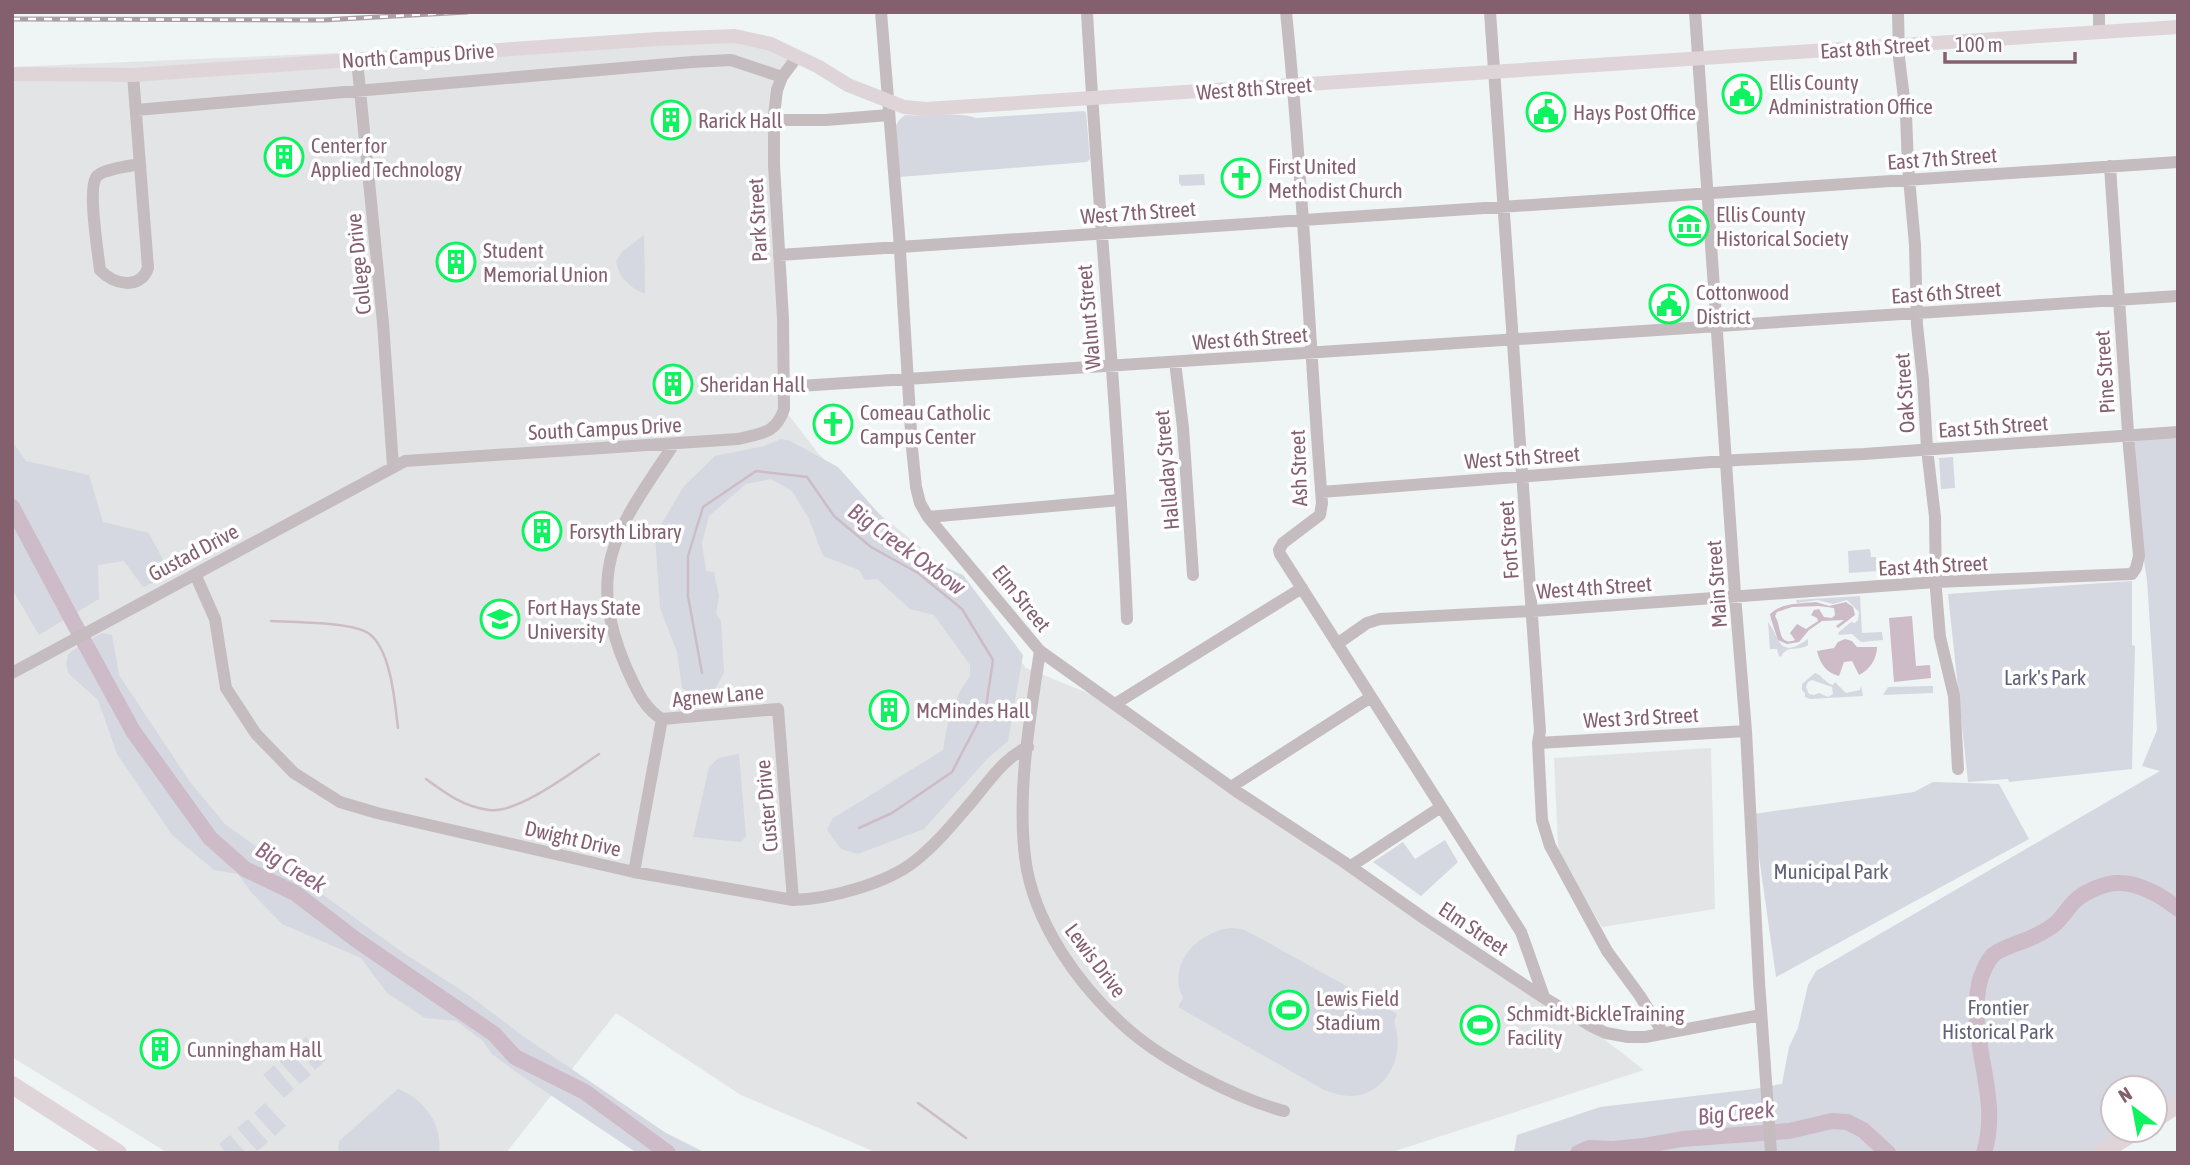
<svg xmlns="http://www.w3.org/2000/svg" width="2190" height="1165" font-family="'Asap Condensed',sans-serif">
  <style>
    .built { fill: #e3e4e5 }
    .green { fill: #d5d8e1; fill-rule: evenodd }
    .water { fill: #cdbcc7; fill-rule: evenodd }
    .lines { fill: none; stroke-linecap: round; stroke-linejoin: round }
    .stream { stroke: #cdbcc7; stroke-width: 2.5 }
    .river { stroke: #cdbcc7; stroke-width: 16 }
    .minor { stroke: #c5bcc0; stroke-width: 12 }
    .major { stroke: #dfd5d9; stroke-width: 14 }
    .highway { stroke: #dfd5d9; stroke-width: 18 }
    .rail-casing { stroke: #ac9fa4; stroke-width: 5 }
    .rail { stroke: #fff; stroke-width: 2.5; stroke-dasharray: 8; stroke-linecap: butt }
    .labels { text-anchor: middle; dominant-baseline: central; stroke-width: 7; stroke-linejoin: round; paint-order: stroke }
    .street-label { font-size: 21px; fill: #84606f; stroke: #fff }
    .poi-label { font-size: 21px; fill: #84606f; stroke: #fff; text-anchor: start }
    .park-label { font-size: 21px; fill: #60627a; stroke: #fff }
    .water-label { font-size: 23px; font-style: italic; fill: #90657f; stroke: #fff }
  </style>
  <rect width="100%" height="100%" fill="#eff4f4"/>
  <path class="built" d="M735,36L797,57L782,77L774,132L784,409L818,453L871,507L948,570L1026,668L1115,704L1570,1013L1644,1070L1389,1153H881L873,1151L741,1095L616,1013L506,1153H168L12,1057V67Z
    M1711,748L1715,909L1602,927L1561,858L1558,845L1554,758Z"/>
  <path class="green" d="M1084,111L1086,113L1090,159L1087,162L899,177L896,126L899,120L905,115C927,117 957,111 976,118Z
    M1204,174L1205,185L1182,186L1179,183V175Z
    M644,235L645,294C630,288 618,277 616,261L623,251Z
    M2178,432V1104L2155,1119V1088H2113V1130H2137L2101,1153H1514L1517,1135L1600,1107L1754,1089L1782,1084L1789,1047L1798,1028L1808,985L1816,971L2160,771L2142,766L2157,730L2147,580L2135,503L2128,436Z
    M781,439L790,441L838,467L903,541L922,557L963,575L1023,655L1008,741L989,757L924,829L858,854L841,849L827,830L832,819L943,750L948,721L960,691L970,676V665L934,615L910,609L877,579L865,580L859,570L823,556L809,519L792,491L771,479L746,484L709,516L702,543L706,571L714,572L719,596L716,614L721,621L724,673L712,694L700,699L682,688L677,652L660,608L655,535L684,486L715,456L764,446Z
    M12,441L26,461L89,475L103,522L149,533L171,575L143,587L124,561L98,565L99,599L39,635L12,589Z
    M1953,457L1955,488L1941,489L1939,458Z
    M1870,549L1871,557H1876L1877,571L1849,573L1848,551Z
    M2132,581V645L2135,646L2132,769L2009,782L2008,779L1968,782L1948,594Z
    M1860,596L1862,633L1882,632L1883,640L1861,642L1852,634L1839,635L1838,633L1851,622L1855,623L1858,620L1859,612L1847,600L1833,604L1818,600L1797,603L1796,600Z
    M1768,622C1781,639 1778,660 1808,639V645C1798,652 1787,644 1781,657L1779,656L1777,649H1770Z
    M102,633L112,635L119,675L190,782L225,824L402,952L470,996L523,1036L666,1133L706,1153H637L516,1072L492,1054L483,1041L456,1021L425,1018L387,993L361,958L282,924L251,892L238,874L214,870L172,835L117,754L98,700L69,674L66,664L68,655L73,650Z
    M1815,673C1821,674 1825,683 1833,685L1835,682L1846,693L1860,690L1861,686L1863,696L1810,699L1805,697V693L1802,690V684ZM1812,680L1832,687L1833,694L1828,697L1819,693L1814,695L1809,694L1806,687L1808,682Z
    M1933,686V693L1883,695L1888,687Z
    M739,754L746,836L741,842L693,837L709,767L718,758Z
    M1933,782L1999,784L2029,839L1776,977L1753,814L1914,792Z
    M1445,840L1458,862L1421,896L1373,862L1403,842L1415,859Z
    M1230,928L1242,929L1256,936L1397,1014L1394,1022C1406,1053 1388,1095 1351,1096C1341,1096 1333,1093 1324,1090L1178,1007L1183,998C1166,964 1198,932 1230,928Z
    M306,1037L326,1060L315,1070L295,1047Z
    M290,1052L311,1075L300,1084L279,1061Z
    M274,1065L294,1089L284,1098L263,1075Z
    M398,1089C424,1099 443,1124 439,1153H338L339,1141Z
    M265,1103L286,1126L275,1136L254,1113Z
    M248,1119L268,1142L257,1151L237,1128Z
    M230,1135L246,1153H226L219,1144Z"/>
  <path class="water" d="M1816,602L1829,606L1846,602L1853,607L1855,615L1838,628L1836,626L1844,620L1822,621L1809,630L1799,642L1787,644L1778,640C1777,637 1770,617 1770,614C1783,602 1800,604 1816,602ZM1819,606L1834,608L1835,615L1832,618L1824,617L1819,609L1814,610L1811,615L1817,618L1818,621L1806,629L1797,624L1790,633L1795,640C1777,647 1782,626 1775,616L1777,612L1792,607Z
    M1912,616L1916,666L1930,665L1931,678L1894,682L1889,618Z
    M1845,639L1852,641L1857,647H1877C1877,658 1870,670 1859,675L1852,661L1844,662L1839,676C1826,673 1820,663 1817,651L1834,648L1838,642Z"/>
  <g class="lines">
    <path class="stream" d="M271,621C293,622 351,622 368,633C391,648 395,703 398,728
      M702,673L688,596V556L703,507L756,471L807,477L834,516L871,547L918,573L962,609L993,660L986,707L952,772L892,813L859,828
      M426,779C445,793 464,807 489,810C518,814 575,770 599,754
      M918,1103L966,1138"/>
    <path class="river" d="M12,507L76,627L133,731L210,838L245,869L295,893L355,939L494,1034L515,1057L585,1092L668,1153
      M1578,1153L1589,1148L1613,1149L1643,1146L1682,1139L1789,1131L1832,1121L1847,1122L1863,1130L1888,1153
      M1984,1153C2002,1096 1967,1041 1979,984C1981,975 1987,961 1993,955C2006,945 2023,943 2037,935C2043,932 2050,928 2055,924C2063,917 2068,907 2076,900C2086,891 2107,882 2120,883C2140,883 2164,897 2178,909"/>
    <path class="minor" d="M881,12L899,234L912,448L916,487L920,503L928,517L1040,651L1239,793L1344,862L1425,919L1541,996L1593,1027L1606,1033L1628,1037H1645L1761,1015
      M1087,12C1098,215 1119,417 1127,619
      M1286,12C1303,176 1309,340 1322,503L1320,515L1283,543L1279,550L1280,554L1521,932L1544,997
      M1490,12L1540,731L1538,743L1542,820L1550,846L1607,951L1640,996L1663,1033
      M1695,12L1736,608L1746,731L1759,981L1771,1153
      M1898,12L1899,58L1906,114L1908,167L1915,245L1917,325L1923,380L1927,449L1935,517L1936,590L1940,637L1954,696L1958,769
      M2099,32V12
      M357,60L383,323L393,466
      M133,75L148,268C140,291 113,284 100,270C98,252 87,187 97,176C104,169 130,166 140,164
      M136,110L692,62L731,60L782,77
      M774,120H826L889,115
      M779,255L2178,162
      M1175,362L1183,428L1193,575
      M784,387L2178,296
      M1321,492L1737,460L1864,454L2178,432
      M928,517L1120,500
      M195,574L215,619L226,688L256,734L294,773L340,802L377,813L634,872L793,900C829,899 886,884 915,861C937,844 956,820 974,799C990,780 1005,757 1028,747
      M1337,644L1367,623L1380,619L1533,611L1936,582L2132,574L2136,568L2139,556L2129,447L2110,166
      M1040,651C1030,718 1017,790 1025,857C1033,923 1080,988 1130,1031C1166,1062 1238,1099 1284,1111
      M12,673L405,461L738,439C761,433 776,434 784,409L783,319L774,165V115L777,90L782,77L797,57
      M1115,704L1302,588
      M662,719C643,708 635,686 626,667C583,566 620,526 674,444
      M662,719L778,709L793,900
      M1538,743L1746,731
      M1231,787L1371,697
      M1351,866L1441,807
      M634,872L662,719"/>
    <path class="major" d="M12,74L133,75L658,39L735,36L771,44L819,67L848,85L904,107L926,109L2178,27"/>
    <path class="highway" d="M12,1085L118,1153
      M2155,1119L2178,1104
      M2101,1153L2137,1130"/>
    <defs>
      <path id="rail" d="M12,19L323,20L467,12"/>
    </defs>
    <use href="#rail" class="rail-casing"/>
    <use href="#rail" class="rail"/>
  </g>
  <defs>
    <symbol id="civic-ring" viewBox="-11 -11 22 22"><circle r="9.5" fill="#fff" stroke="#10f361" stroke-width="1.5"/><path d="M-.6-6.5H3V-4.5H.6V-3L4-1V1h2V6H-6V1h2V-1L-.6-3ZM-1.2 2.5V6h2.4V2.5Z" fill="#10f361"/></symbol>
    <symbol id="building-ring" viewBox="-11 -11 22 22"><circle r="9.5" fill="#fff" stroke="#10f361" stroke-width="1.5"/><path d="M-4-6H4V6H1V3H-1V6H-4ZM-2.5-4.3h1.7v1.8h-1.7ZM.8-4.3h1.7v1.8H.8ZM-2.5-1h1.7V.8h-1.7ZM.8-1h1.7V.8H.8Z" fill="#10f361"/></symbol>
    <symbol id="church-ring" viewBox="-11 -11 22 22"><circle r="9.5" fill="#fff" stroke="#10f361" stroke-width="1.5"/><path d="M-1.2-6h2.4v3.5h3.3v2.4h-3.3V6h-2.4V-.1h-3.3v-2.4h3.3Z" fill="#10f361"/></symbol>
    <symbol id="museum-ring" viewBox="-11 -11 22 22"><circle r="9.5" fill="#fff" stroke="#10f361" stroke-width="1.5"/><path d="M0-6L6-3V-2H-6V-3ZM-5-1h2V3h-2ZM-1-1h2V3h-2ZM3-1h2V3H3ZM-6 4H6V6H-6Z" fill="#10f361"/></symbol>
    <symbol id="university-ring" viewBox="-11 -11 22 22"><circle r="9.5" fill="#fff" stroke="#10f361" stroke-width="1.5"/><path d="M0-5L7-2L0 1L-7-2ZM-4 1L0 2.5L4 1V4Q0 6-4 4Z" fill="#10f361"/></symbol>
    <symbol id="stadium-ring" viewBox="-11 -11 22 22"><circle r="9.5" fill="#fff" stroke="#10f361" stroke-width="1.5"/><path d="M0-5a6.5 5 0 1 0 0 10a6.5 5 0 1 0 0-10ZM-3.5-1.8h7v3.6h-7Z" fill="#10f361"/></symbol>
  </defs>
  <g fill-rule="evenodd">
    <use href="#civic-ring" x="1720" y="72" width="44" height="44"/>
    <use href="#civic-ring" x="1524" y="90" width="44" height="44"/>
    <use href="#building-ring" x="649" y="98" width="44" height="44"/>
    <use href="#building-ring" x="262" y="135" width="44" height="44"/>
    <use href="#church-ring" x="1219" y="156" width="44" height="44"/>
    <use href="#museum-ring" x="1667" y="204" width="44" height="44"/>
    <use href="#building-ring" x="434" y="240" width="44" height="44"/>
    <use href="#civic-ring" x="1647" y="282" width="44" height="44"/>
    <use href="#building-ring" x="651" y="362" width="44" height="44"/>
    <use href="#church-ring" x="811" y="402" width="44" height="44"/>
    <use href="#building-ring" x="520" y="509" width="44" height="44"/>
    <use href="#university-ring" x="478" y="597" width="44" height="44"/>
    <use href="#building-ring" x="867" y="688" width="44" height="44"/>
    <use href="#stadium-ring" x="1267" y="988" width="44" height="44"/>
    <use href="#stadium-ring" x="1458" y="1003" width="44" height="44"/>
    <use href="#building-ring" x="138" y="1027" width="44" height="44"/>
  </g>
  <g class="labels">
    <g class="street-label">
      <text transform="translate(1875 47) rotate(-4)">East 8th Street</text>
      <text transform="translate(418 55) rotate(-4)">North Campus Drive</text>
      <text transform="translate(1254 88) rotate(-4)">West 8th Street</text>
      <text transform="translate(1942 158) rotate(-4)">East 7th Street</text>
      <text transform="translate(1138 212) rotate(-4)">West 7th Street</text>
      <text transform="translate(757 220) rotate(-93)">Park Street</text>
      <text transform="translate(358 264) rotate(-96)">College Drive</text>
      <text transform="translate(1946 292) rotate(-4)">East 6th Street</text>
      <text transform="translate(1088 317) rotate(-95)">Walnut Street</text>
      <text transform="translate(1250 338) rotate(-4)">West 6th Street</text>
      <text transform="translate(2104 372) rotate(-94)">Pine Street</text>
      <text transform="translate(1904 393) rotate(-94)">Oak Street</text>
      <text transform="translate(1993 426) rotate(-4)">East 5th Street</text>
      <text transform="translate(605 428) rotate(-3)">South Campus Drive</text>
      <text transform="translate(1522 457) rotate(-4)">West 5th Street</text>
      <text transform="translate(1298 468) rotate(-92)">Ash Street</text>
      <text transform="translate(1166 470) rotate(-95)">Halladay Street</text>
      <text transform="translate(1508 540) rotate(-94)">Fort Street</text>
      <text transform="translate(193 552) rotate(-28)">Gustad Drive</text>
      <text transform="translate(1933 565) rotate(-3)">East 4th Street</text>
      <text transform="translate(1716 584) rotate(-94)">Main Street</text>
      <text transform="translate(1594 587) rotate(-4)">West 4th Street</text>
      <text transform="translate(1022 598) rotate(51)">Elm Street</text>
      <text transform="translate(718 695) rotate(-5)">Agnew Lane</text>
      <text transform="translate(1641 717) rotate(-3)">West 3rd Street</text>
      <text transform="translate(766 806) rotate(-95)">Custer Drive</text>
      <text transform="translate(573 838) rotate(13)">Dwight Drive</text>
      <text transform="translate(1474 928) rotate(34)">Elm Street</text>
      <text transform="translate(1096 960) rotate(53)">Lewis Drive</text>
    </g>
    <g class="poi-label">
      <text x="1769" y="82">Ellis County<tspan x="1769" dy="24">Administration Office</tspan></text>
      <text x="1573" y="112">Hays Post Office</text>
      <text x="698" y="120">Rarick Hall</text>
      <text x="311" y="145">Center for<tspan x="311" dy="24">Applied Technology</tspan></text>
      <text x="1268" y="166">First United<tspan x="1268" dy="24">Methodist Church</tspan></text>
      <text x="1716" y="214">Ellis County<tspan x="1716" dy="24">Historical Society</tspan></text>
      <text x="483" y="250">Student<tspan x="483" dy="24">Memorial Union</tspan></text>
      <text x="1696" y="292">Cottonwood<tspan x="1696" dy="24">District</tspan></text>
      <text x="700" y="384">Sheridan Hall</text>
      <text x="860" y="412">Comeau Catholic<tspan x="860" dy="24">Campus Center</tspan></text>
      <text x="569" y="531">Forsyth Library</text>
      <text x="527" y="607">Fort Hays State<tspan x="527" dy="24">University</tspan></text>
      <text x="916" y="710">McMindes Hall</text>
      <text x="1316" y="998">Lewis Field<tspan x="1316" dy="24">Stadium</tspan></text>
      <text x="1507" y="1013">Schmidt-BickleTraining<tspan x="1507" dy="24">Facility</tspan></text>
      <text x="187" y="1049">Cunningham Hall</text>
    </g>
    <g class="park-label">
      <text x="2045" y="677">Lark's Park</text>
      <text x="1831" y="871">Municipal Park</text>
      <text x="1998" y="1007">Frontier<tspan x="1998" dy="24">Historical Park</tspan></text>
    </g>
    <g class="water-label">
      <text transform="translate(907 549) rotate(36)">Big Creek Oxbow</text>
      <text transform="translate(291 867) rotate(31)">Big Creek</text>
      <text transform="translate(1736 1113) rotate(-6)">Big Creek</text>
    </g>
  </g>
  <rect width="2190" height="1165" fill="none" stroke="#84606f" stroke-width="28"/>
  <g transform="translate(2134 1109) rotate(328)"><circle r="33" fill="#ffffff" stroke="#cebfc5" stroke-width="2"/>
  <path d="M0-5L12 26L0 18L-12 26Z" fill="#10f361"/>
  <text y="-10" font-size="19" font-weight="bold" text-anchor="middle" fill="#84606f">N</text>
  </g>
  <path d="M1945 52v10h130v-10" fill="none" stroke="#84606f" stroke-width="3.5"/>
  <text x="1955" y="52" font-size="21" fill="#84606f" stroke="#ffffff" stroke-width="5" paint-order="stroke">100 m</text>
</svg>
